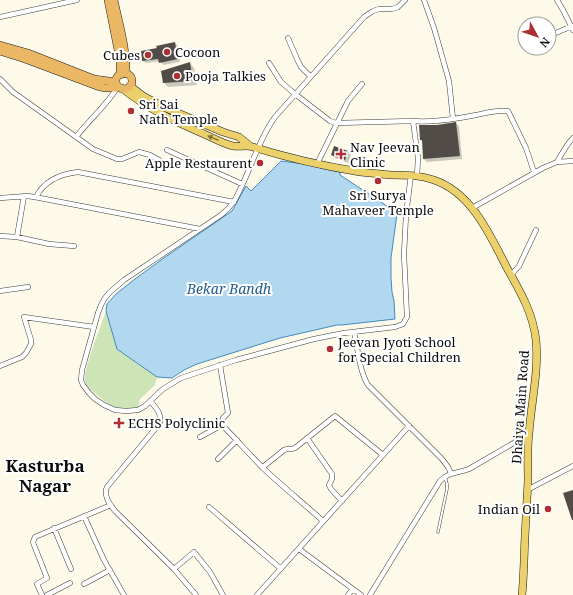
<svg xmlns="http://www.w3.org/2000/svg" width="573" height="595" font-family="'Noto Serif',serif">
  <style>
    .green { fill: #cde4b7 }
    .water { fill: #b2d8f0; stroke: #408ac0 }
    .shadow { fill: #0003 }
    .building { fill: #524c48 }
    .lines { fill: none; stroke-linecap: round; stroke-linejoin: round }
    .service-casing { stroke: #3d3d3d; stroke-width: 3 }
    .minor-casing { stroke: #3d3d3d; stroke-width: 5.5 }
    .primary-casing { stroke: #1b1b1b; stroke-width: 8 }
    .trunk-casing { stroke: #1b1b1b; stroke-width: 8 }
    .service { stroke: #fff; stroke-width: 2 }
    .minor { stroke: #fff; stroke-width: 4.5 }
    .primary { stroke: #ecd06a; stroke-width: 7 }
    .trunk { stroke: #eab864; stroke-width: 7 }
    .oneway { fill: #86773f }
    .poi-dot { fill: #ad2f33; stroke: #fff; stroke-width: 1.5 }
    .labels { text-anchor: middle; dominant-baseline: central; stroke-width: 4; stroke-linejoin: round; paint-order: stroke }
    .poi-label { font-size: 13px; fill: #0a0a0a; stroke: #fff; text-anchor: start }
    .street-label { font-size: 13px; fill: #0a0a0a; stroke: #fff }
    .water-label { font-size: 14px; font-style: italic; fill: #205c90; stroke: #fff }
    .district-label { font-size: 17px; font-weight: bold; fill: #0a0a0a; stroke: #fff }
  </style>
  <rect width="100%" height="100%" fill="#fdfae9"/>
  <path class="green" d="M106,311L117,349L157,377L155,385L140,399L139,402V407C124,410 114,410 102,399C96,394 88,389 85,381C82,373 102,323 106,311Z"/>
  <path class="water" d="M281,161L320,166V168L340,172V175L387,206L394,214H397L391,258V278L392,292L394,301L395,319L342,325H337L280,338L197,364L184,370L172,378L157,377L117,349L106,311L107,304L116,294L135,279L161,260L232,211L246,186L251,191Z"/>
  <path class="shadow" d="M175,43L178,46L180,62L163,65L160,61L146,63L143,61L158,49Z
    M190,63L194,68L197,85L168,87L164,83Z
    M456,123L459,126L462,159L427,162L424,159L423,142L421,140L420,126H437Z
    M335,147L348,152L351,155L348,163L335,158L332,155Z"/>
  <path class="building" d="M175,42L178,59L159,63L158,59L142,61L141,51L157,48L156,46Z
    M190,62L193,81L163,83L161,71Z
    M456,122L460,156L423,159L422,140H420L419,125H437Z
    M334,146L348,151L345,160L331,155Z
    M573,490V520H572L563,493Z"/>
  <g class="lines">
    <defs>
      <path id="service" d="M438,532L447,489V484L445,477"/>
      <path id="minor" d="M405,0L398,7L392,9H379L373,11L364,17L275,117C262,135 254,158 245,179C237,195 236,203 221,215L124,280L110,292L105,298L101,305L98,313L82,370L81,380L83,385L89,393L95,399L104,405L115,410L126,411L138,410L145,406L163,389L181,378L236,360L314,339L344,333L395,327L403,324L407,317L404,254L406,215L411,175
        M424,0L434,28L449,81L453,119
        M557,0L563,10L573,30
        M0,17L77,0
        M549,36L572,26
        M288,38L297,59L301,67L310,76
        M269,63L281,82L295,94L330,121L336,123L413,121C434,123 456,119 476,115C486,113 498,110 508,111L526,148L534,172
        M0,79L13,92L93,149L117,159H122L139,152L150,155L159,160
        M413,121L418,158L417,176
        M76,137C89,120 106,106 117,88
        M167,150L242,184
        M557,162C562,154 566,145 573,138
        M317,164L348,101L362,84
        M36,197C44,181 61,174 78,172L234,202
        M0,198L28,196L40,198L200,229
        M472,208L543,168L557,162L573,161
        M0,236L17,237L49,244L74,246
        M17,237L24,196
        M511,275L519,266L536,230
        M0,291L28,287
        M354,332C358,349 359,370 368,385L442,459L448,467L451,473
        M220,365L228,413L223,418L222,425
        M0,366L22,357L26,353L31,344V340L24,317L94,327
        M151,402C156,408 162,414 160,423L107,487C103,495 110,505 115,511L174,569L196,595
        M200,437L222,425C236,439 249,454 263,468C282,486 303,503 323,521
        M307,438L332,474V479L329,485L331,489L342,501
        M218,459L237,440
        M263,467L284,450C288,448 291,450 295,448L335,416L383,455
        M527,490L573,466
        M209,507L280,568
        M84,516L104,560L124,595
        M54,528L71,569
        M299,549L361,595
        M174,569L194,552L210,572L223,595
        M84,584L110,570
        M42,595L37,584L47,578L34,545L33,542L35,537L111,505
        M47,595L70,583
        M257,595L409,426
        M348,595L353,589
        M370,595L440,481C448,472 459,473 469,469L529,434"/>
      <path id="primary" d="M130,86L143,96L166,108L223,132L239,137L250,146
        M122,88C146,108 176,122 204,134C213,138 224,144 233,146C240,147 247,145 253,147C288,158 324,166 360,172C370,173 381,174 391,175C406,175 420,175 434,180C472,193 490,235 507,268C520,291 533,313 536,340C539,372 531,403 529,434C527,450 528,466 528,481C527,500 526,518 525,536C524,556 524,575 522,595"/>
      <path id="trunk" d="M108,0L120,60V75
        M114,0C119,24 127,49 126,74
        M0,45L28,53L94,79L116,82
        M0,51L25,59L97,86L105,88H120
        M116 81a8 8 0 1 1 16 0a8 8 0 1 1-16 0Z"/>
    </defs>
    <use href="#service" class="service-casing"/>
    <use href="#minor" class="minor-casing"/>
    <use href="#primary" class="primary-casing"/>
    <use href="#trunk" class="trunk-casing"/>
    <use href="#service" class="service"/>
    <use href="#minor" class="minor"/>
    <use href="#primary" class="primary"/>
    <use href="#trunk" class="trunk"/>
  </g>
  <defs><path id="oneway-solid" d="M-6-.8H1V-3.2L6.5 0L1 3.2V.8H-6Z"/></defs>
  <use class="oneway" href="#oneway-solid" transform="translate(213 138) rotate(-158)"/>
  <g class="poi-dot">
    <circle cx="167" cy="52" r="4"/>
    <circle cx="148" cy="55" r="4"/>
    <circle cx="177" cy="76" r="4"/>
    <circle cx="131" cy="111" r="4"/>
    <path d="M339 148h4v4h4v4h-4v4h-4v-4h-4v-4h4z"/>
    <circle cx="260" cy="163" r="4"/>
    <circle cx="378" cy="181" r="4"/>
    <circle cx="330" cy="349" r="4"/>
    <path d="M117 417h4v4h4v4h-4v4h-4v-4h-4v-4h4z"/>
    <circle cx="548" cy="509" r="4"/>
  </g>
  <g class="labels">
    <g class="poi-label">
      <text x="175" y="52">Cocoon</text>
      <text x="140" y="55" text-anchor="end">Cubes</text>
      <text x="185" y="76">Pooja Talkies</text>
      <text x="139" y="104">Sri Sai<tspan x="139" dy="15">Nath Temple</tspan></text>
      <text x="350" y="147">Nav Jeevan<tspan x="350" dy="15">Clinic</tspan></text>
      <text x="252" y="163" text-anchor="end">Apple Restaurent</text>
      <text x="378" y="195" text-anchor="middle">Sri Surya<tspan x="378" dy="15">Mahaveer Temple</tspan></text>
      <text x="338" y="342">Jeevan Jyoti School<tspan x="338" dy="15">for Special Children</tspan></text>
      <text x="128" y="423">ECHS Polyclinic</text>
      <text x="540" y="509" text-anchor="end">Indian Oil</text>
    </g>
    <g class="street-label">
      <text transform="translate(520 407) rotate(-86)">Dhaiya Main Road</text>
    </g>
    <g class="water-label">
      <text x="229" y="288">Bekar Bandh</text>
    </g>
    <g class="district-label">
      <text x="45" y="465">Kasturba<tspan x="45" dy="20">Nagar</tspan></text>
    </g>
  </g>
  <g transform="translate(537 36) rotate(130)"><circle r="19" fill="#ffffff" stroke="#9d9d9d"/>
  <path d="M0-3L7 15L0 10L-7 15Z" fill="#ad2f33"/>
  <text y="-6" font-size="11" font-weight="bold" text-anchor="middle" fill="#0a0a0a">N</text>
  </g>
</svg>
